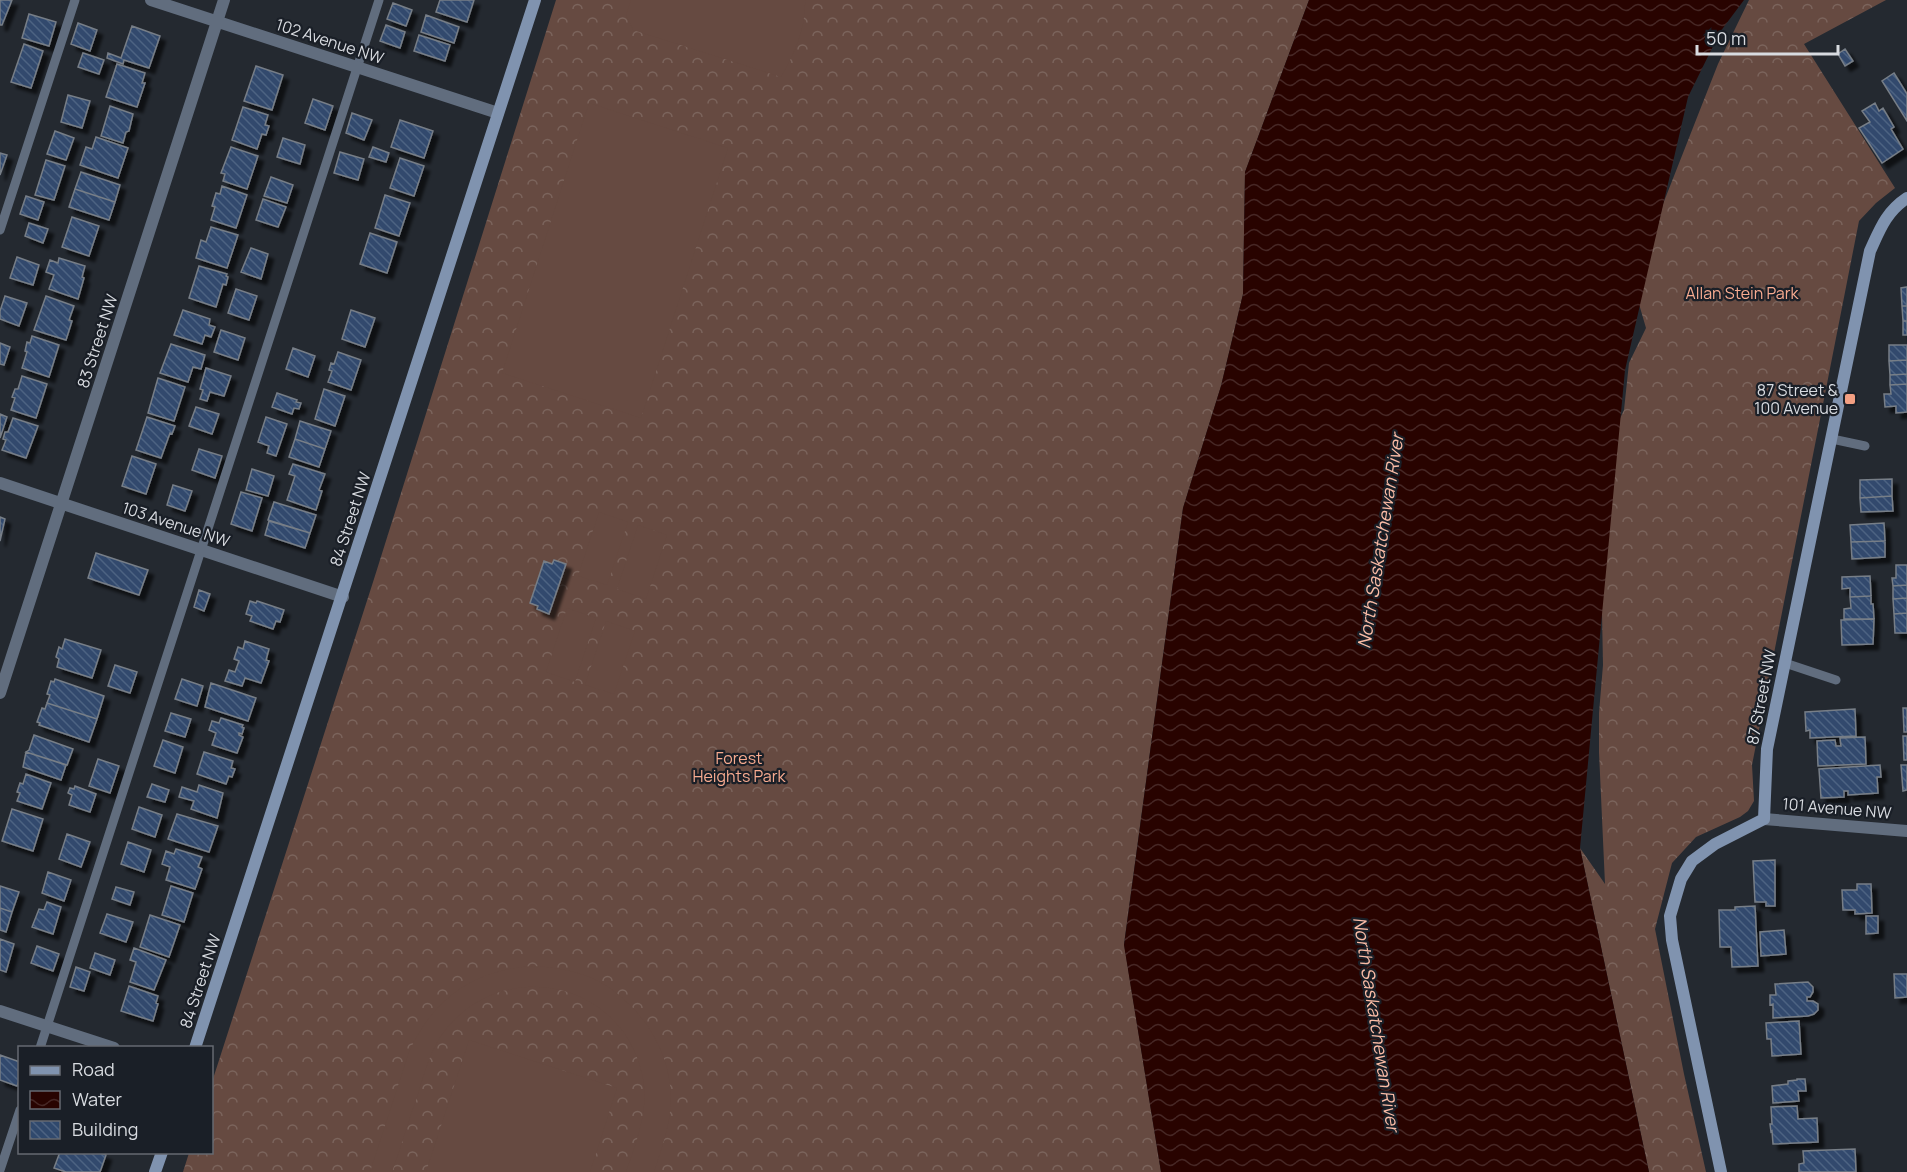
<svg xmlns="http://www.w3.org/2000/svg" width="1907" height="1172" font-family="Manrope,sans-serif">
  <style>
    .forest { fill: url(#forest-crowns) }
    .pitch { fill: #664a41 }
    .water { fill: url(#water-waves) }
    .building { fill: url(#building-back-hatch); stroke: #777e87; stroke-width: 1.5; filter: url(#shadow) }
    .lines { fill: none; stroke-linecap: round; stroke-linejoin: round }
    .lane { stroke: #616d7e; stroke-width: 9 }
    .street { stroke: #616d7e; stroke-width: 12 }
    .secondary { stroke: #8093af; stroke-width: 12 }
    .poi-dot { fill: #f39f82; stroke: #1a1f27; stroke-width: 2 }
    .labels { text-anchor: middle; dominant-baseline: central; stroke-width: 4.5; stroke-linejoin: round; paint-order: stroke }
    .street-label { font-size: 16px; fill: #d8dbe0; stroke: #1a1f27 }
    .park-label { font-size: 16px; fill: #f8ab90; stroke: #1a1f27 }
    .poi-label { font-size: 16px; fill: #d8dbe0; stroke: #1a1f27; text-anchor: end }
    .water-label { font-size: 18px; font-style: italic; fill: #fbbca6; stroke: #1a1f27 }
  </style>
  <defs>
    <pattern id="forest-crowns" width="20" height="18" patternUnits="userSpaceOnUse" patternTransform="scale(1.5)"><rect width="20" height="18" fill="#664a41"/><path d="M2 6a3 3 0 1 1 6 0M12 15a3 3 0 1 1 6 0" fill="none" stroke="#7b645c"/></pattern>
    <pattern id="water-waves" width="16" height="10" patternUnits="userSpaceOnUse" patternTransform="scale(1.5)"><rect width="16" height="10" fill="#280300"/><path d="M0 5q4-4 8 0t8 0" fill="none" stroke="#462725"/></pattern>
    <pattern id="building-back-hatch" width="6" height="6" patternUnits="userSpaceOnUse" patternTransform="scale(1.5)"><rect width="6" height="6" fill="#30496d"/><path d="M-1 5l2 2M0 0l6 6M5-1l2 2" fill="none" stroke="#4d6382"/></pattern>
    <filter id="shadow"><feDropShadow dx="5.5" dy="5.5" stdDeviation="1.5" flood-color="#0009"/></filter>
  </defs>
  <rect width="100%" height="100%" fill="#242930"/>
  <path class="forest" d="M556,0H1309L1245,172L1243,294L1221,386L1183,508L1124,944L1161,1172H183L189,1153L212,1152V1082L374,579Z
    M1749,0H1886L1804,44L1895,188L1876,203L1859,221L1752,765L1754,801L1748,811L1740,817L1696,837L1672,863L1655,929L1684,1074L1706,1172H1649L1580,848L1605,884L1599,752V713L1603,665L1601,560L1616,427L1624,410L1629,363L1646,328L1639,304L1663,204L1718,64Z"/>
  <path class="pitch" d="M631,0H805C806,28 795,53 781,77L633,30L626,15Z
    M589,103L728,148L641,418L502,373Z
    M599,512L628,522L607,585L578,576Z
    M638,525L667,535L646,599L617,589Z
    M567,608L596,618L575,682L546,672Z
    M606,621L635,631L614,694L585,685Z
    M533,966C553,967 573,970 592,978C638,1000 671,1048 671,1100C670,1125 662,1148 654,1172H626C637,1140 650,1108 642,1074C622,983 507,956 447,1028C431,1047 425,1071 418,1094C409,1120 401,1146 392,1172H370L409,1052C434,998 473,970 533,966Z
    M469,1040L617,1088L590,1172H426Z"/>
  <path class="water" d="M1309,0H1744L1720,32L1688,97L1625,370L1580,848L1649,1172H1161L1124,945L1183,508L1221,386L1243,294L1245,172Z"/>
  <path class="building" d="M0,0H12L2,25H0Z
    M440,0H474L467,22L436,12Z
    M393,3L412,10L406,26L387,19Z
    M29,14L56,22L49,46L22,38Z
    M426,15L459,27L454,43L421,32Z
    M78,23L97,30L90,51L71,44Z
    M386,25L405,32L400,48L380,41Z
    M132,26L160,36L149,68L124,60L123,64L107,58L108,53L121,58Z
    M419,35L450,45L445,61L414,51Z
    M24,44L43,51L31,88L11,82Z
    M1845,49L1853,61L1845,66L1838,54Z
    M83,53L104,60L99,74L78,67Z
    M117,64L145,73L142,83H145L137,107L106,97Z
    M256,66L283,75L272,110L244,101Z
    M1894,73L1907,94V121L1882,81Z
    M68,95L90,101L82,128L61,122Z
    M313,99L333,106L325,130L305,123Z
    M1875,103L1879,111L1883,108L1894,127L1891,129L1903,149L1882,163L1859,128L1870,122L1862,111Z
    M110,106L133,114L129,131L126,132L123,143L101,136Z
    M243,107L268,115L265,125L269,126L266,135L262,134L257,149L232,140Z
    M352,113L372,120L364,140L346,133Z
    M400,120L433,131L424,158L391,147Z
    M55,131L74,138L66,160L47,154Z
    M96,137L128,148L118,178L80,165L86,147L92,149Z
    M283,138L305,145L300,164L277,157Z
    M231,147L258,156L247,189L223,181L225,174L221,173Z
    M373,147L389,153L386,162L369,157Z
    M340,152L364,159L358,180L334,173Z
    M0,153L7,155L0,175Z
    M400,158L424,166L414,196L390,188Z
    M46,160L65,166L54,200L35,195Z
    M81,172L120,185L115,202L75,189Z
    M271,177L293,185L287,203L264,196Z
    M222,186L247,195L236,228L211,220L215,207L212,206L216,193L220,194Z
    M75,189L115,202L109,220L69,207Z
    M385,195L410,203L399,236L375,228Z
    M26,196L44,202L38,220L20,214Z
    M263,199L286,207L278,227L256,220Z
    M72,217L99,226L89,256L62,247Z
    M29,223L48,229L43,243L25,236Z
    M211,227L238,235L227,268L196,258L201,240L206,242Z
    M370,233L397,242L387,273L360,264Z
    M251,248L268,254L261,279L241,272Z
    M17,257L39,265L33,285L10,278Z
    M59,258L85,266L82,277L84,278L78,299L49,289L54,275L46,272L50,260L58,263Z
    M199,266L227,274L226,276L228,277L226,285L223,284L216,307L189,298Z
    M1907,287V306H1902L1901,288Z
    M236,289L257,296L249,320L228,313Z
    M5,296L27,303L19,326L0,319V311Z
    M46,296L74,306L69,320L72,321L66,340L34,330Z
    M1902,306H1907V321H1903Z
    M183,310L210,319L209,325L215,327L211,337L205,335L202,344L174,335Z
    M351,310L375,318L365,347L342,339Z
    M1903,321H1907V335H1903Z
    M221,330L245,338L238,360L214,352Z
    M32,336L59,345L49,377L22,368L27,352L25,351L27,342L30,343Z
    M0,343L10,347L4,365L0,364Z
    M171,344L205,355L201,369L193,367L188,382L160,373Z
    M1889,345H1907V360L1889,361Z
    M293,348L315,356L308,377L286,369Z
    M338,352L361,360L351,390L328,382L332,371L329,370L331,363L334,364Z
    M1907,360V374L1890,375L1889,361Z
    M206,368L231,376L224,396L210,392L207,401L200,399L203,390L200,389Z
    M1907,374V384L1890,385V375Z
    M22,376L47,384L36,418L11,410L15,398L12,397L15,389H18Z
    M158,378L185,387L174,421L148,413Z
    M1907,384V412L1896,413V406L1885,407L1884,394H1891L1890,385Z
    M324,389L345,396L335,426L315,419Z
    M277,393L297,400L296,402L301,403L299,409L294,408L292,414L272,407Z
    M196,407L219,414L212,434L189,426Z
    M0,414L7,417L0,438Z
    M147,417L175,426L172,434L170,433L161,458L136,450Z
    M266,417L287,424L276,456L267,453L269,446L258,442Z
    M13,418L38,426L26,458L2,450L6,440L3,439L5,432H8Z
    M300,421L331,431L325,449L295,439Z
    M295,439L325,449L319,467L289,457Z
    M199,449L222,456L215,478L192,470Z
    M132,456L156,464L146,494L122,486Z
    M293,464L325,474L319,490L322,491L316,510L287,500L295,476L289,474Z
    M252,469L274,476L268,496L246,490Z
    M1892,479V496L1860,498V480Z
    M173,485L192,491L185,511L167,505Z
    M241,492L262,498L252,531L231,524Z
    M1892,496L1893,511L1861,512L1860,498Z
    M274,502L316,515L310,533L268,520Z
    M0,517L5,519L0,541Z
    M269,521L310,533L305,548L265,535Z
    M1884,523L1885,541L1851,542L1850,525Z
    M1885,541V557L1852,559L1851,542Z
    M96,553L148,570L139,595L88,578Z
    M554,560L566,564L549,614L537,609L538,606L530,603L544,561L552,564Z
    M1896,565H1907V585L1893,586L1892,578H1896Z
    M1870,576L1871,596L1850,597V588L1842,589V577Z
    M1907,585V598L1893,599V586Z
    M199,590L210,594L204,611L194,607Z
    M1871,596V604H1873L1874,619H1844V609L1851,608L1850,597Z
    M1907,598V613L1894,614L1893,599Z
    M250,601L256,603L257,601L284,610L280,622L276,621L273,629L250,621L252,616L246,614Z
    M1907,613V633H1895L1894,614Z
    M1874,619L1873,644L1842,645L1841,620Z
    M65,639L101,650L92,678L57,667L59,659L56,657L59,647L62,649Z
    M245,641L269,649L266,660L269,661L261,683L245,678L242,686L225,681L229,670L235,672L239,661L234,659L238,647L243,649Z
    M115,665L137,672L130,693L108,686Z
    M55,679L104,696L97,719L47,703L50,695L47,694L51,681L54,682Z
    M182,679L203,686L197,706L175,699Z
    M211,683L256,698L248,721L205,707Z
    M47,703L97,719L89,742L39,725L40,723L37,722L42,708L45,709Z
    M1903,708H1907V732H1904Z
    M1855,709L1856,736L1810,738V730L1806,731L1805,712Z
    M171,713L191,719L185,737L165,731Z
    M221,718L243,725L242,727L244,728L242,734L239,733V735L243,737L237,753L212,745L216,733L209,730L212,721L219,723Z
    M34,735L73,749L67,765L26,752L29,750Z
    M1903,736H1907V760H1904Z
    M1865,737L1866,764L1818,766L1817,741L1835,740L1836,746H1841L1840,738Z
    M163,740L183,747L175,773L154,766Z
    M26,752L66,765L61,780L23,767Z
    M204,752L233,761L231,768L235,769L232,777L229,776L226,784L197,774Z
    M98,759L119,766L110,793L89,786Z
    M1880,765L1881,777H1877L1878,793L1848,795V791H1844V797L1821,798L1819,769Z
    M1901,765H1907V790L1903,791Z
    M26,774L51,783L42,809L17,801L20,793L17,792L20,783L23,784Z
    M152,784L169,790L165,802L147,797Z
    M199,785L223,793L217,818L191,809L194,801L179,797L182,787L197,792Z
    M75,786L96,794L90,812L69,805L72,795L68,793L70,788L74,789Z
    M139,807L162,815L155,837L132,829Z
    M12,809L43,819L33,851L2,841Z
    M177,814L218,826L209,852L168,839Z
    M67,834L90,842L81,867L59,859Z
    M128,842L151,850L144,872L121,864Z
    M176,849L202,857L198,867L202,869L195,889L166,880L170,867L162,864L166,851L174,854Z
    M1775,860V906H1766V902H1755L1753,861Z
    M48,872L71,880L64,901L42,893Z
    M1857,884H1871L1872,913L1855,914V910H1843L1842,890H1857Z
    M0,886L19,892L12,912L0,908Z
    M171,886L193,893L184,922L162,915Z
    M116,887L134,892L130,905L112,899Z
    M47,902L61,907L53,934L32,927L39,909L44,910Z
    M1755,906L1758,966L1732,967L1731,947H1720L1719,910H1735V907Z
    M0,908L12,912L6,932L0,930Z
    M107,914L133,922L126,942L100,933Z
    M150,915L180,925L169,957L140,947Z
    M1866,916H1878V933L1866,934Z
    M1784,930L1786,954L1761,956L1760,932Z
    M0,939L14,944L6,972L0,970Z
    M37,946L59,954L53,971L31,963Z
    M134,948L166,960L154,990L130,982L136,962L130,960Z
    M95,953L115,960L110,975L90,968Z
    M76,967L90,972L84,991L70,987Z
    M1894,974H1907V997L1895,998Z
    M1808,982L1813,987V992L1810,997H1807V1001H1813L1818,1004V1010L1814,1014L1808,1016L1773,1018V1004L1770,1005V995H1776L1775,984Z
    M129,986L158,996L156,1003L158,1004L153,1021L121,1011Z
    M1799,1021L1801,1054L1772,1056L1771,1039H1767L1766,1023Z
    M0,1055L20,1062V1078L17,1086L0,1080Z
    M1797,1079H1805L1806,1091H1798L1799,1101L1773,1103L1772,1086L1788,1084V1081L1797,1080Z
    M1797,1106L1798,1119L1817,1118L1818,1142L1773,1144L1772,1131L1771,1132L1770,1124H1772L1771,1107Z
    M1855,1149L1856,1172H1799V1164L1804,1163L1803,1151Z
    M60,1152H98L106,1155L100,1172H66L54,1168Z"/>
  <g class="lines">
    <path class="lane" d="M0,230L75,0
      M1832,439L1865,446
      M1785,663L1836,680
      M40,1048L379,0
      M0,1170L20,1110"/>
    <path class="street" d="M151,0L498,113
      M0,483L343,597
      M0,693L224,0
      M1764,819L1907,831
      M0,1011L114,1048"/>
    <path class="secondary" d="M195,1048L535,0
      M155,1172L162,1152
      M1721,1172L1672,940L1670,916L1681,879L1692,861L1715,844L1764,819L1767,749L1870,251C1880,229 1886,212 1907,198"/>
  </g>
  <rect class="poi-dot" x="1844" y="393" width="12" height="12" rx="3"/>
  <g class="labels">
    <g class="street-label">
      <text transform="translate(330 41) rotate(18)">102 Avenue NW</text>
      <text transform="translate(97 341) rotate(-72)">83 Street NW</text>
      <text transform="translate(350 519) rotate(-72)">84 Street NW</text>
      <text transform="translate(176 524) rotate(18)">103 Avenue NW</text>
      <text transform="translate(1761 697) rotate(-79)">87 Street NW</text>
      <text transform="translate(1837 808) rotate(5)">101 Avenue NW</text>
      <text transform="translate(200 981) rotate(-72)">84 Street NW</text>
    </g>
    <g class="park-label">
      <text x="1742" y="293">Allan Stein Park</text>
      <text x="739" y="758">Forest<tspan x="739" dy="18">Heights Park</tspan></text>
    </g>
    <g class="poi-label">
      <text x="1838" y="390">87 Street &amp;<tspan x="1838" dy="18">100 Avenue</tspan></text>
    </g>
    <g class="water-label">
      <text transform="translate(1380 541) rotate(-81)">North Saskatchewan River</text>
      <text transform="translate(1377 1024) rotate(81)">North Saskatchewan River</text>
    </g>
  </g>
  <rect x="18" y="1046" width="195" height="108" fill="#1a1f27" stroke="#666a71" stroke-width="1.5"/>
  <rect x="30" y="1066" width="30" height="9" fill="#8093af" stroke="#666a71" stroke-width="1.5"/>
  <text x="72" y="1076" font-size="18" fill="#d8dbe0">Road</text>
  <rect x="30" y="1091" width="30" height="18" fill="url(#water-waves)" stroke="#666a71" stroke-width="1.5"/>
  <text x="72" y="1106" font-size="18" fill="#d8dbe0">Water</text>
  <rect x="30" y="1121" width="30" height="18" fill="url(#building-back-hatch)" stroke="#666a71" stroke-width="1.5"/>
  <text x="72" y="1136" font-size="18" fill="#d8dbe0">Building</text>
  <path d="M1697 45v9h141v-9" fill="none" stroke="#d8dbe0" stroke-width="3"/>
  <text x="1706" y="45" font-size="18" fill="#d8dbe0" stroke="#1a1f27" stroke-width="4.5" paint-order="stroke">50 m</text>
</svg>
